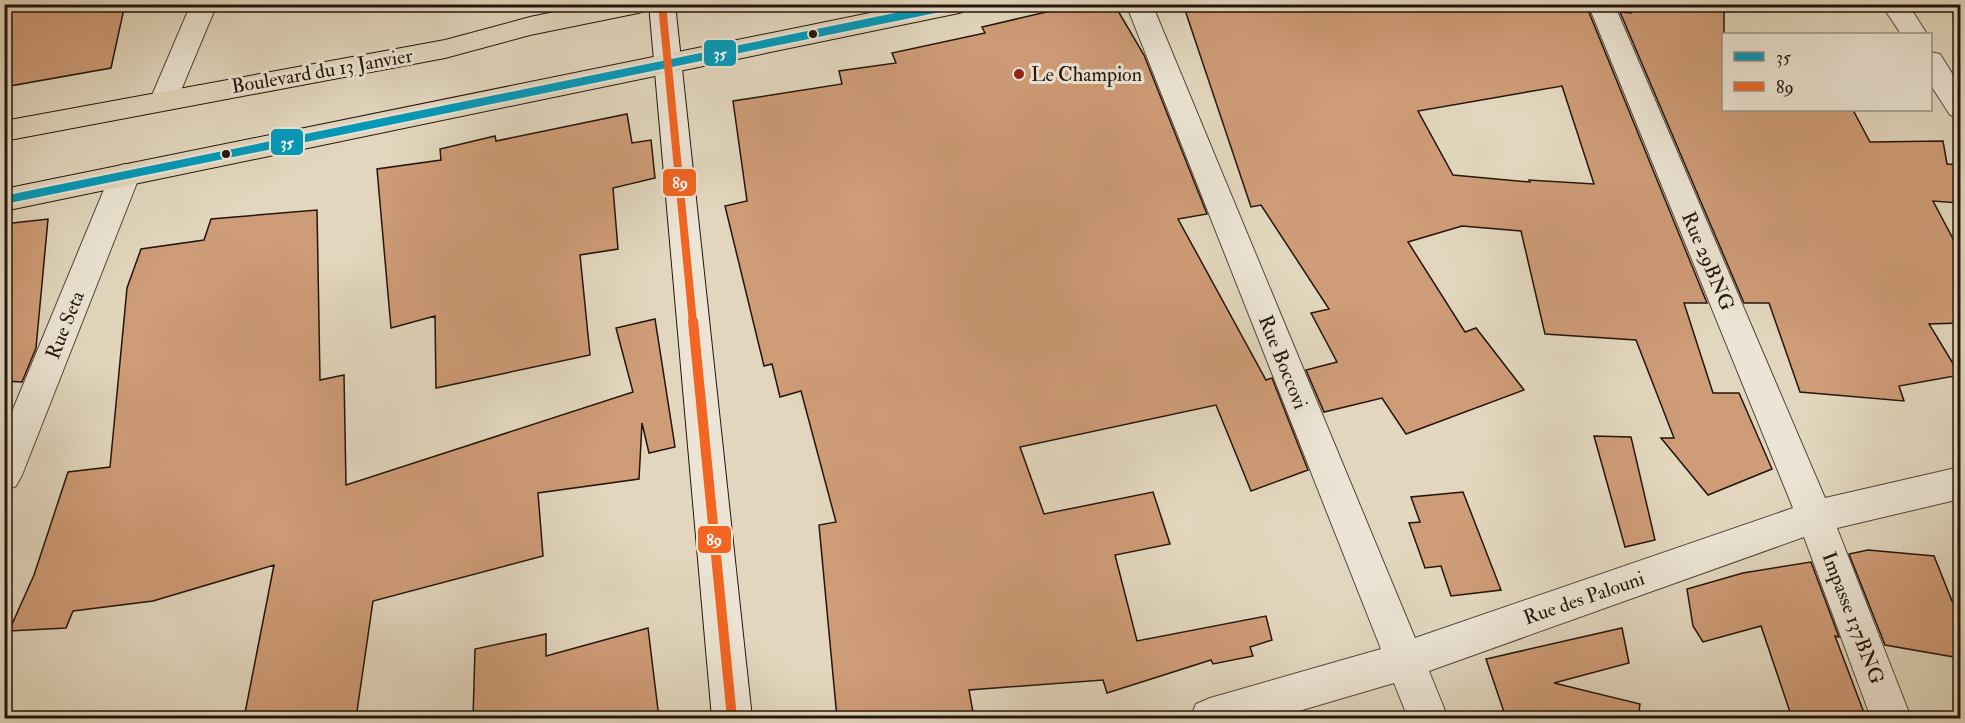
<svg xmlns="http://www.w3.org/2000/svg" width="1965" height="723" font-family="'IM FELL Double Pica',serif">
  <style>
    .building { fill: #ce9c77; stroke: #25150b; stroke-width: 1.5; fill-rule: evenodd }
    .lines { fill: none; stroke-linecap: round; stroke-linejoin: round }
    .lane-casing { stroke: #544638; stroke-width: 2 }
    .street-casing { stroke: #544638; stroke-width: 2 }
    .secondary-casing { stroke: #25150b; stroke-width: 2 }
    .highway-casing { stroke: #25150b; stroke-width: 2 }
    .lane { fill: #ece5d5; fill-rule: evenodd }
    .street { fill: #ece5d5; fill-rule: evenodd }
    .secondary { fill: #ece5d5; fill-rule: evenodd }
    .highway { fill: #e2d7be; fill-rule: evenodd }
    .bus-1-casing { stroke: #ece5d5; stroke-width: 12 }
    .bus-2-far1-casing { stroke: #ece5d5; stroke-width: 12 }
    .bus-2-casing { stroke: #ece5d5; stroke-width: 14 }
    .bus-1 { stroke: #049aba; stroke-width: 8 }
    .bus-2-far1 { stroke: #f26522; stroke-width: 8 }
    .bus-2 { stroke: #f26522; stroke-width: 10 }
    .bus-dot { fill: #25150b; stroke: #ece5d5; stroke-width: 2 }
    .poi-dot { fill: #8f2418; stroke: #ece5d5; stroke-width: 2 }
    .labels { text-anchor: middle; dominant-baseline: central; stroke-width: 6; stroke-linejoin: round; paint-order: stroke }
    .street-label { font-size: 20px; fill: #25150b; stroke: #ece5d5 }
    .poi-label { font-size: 20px; fill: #25150b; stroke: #ece5d5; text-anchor: start }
    .line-badge { stroke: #ece5d5; stroke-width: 2 }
    .badge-label { font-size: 16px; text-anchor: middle; font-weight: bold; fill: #fff }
  </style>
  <rect width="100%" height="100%" fill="#e2d7be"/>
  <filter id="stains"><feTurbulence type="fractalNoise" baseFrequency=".00333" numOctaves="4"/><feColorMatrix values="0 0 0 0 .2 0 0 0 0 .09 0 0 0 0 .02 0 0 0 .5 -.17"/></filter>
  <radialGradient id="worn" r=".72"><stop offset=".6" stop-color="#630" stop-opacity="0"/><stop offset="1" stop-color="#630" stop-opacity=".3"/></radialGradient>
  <path class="building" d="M51,4H125L111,68L4,87V9Z
    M1081,4H1114L1144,55L1207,214L1178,219L1266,380L1272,378L1308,470L1251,491L1216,405L1020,447L1044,514L1153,492L1170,544L1115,555L1137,641L1266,616L1272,640L1250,647L1253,656L1213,664L1211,660L1107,693L1103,680L969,690L974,718H837L819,525L836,522L801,391L780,397L772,364L764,366L725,206L747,201L733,101L842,84L839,71L896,63L892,53L985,33L982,27Z
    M1183,4H1518L1588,10L1707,303H1684L1713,393H1739L1772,469L1708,495L1661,438H1674L1636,340L1545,334L1521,231L1462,226L1408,242L1465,332L1476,328L1524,390L1406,434L1382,398L1324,412L1306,370L1337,362L1311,313L1329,309L1261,205L1251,207ZM1562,86L1594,184L1529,180L1530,182L1453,175L1418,111Z
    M1724,5V110H1853L1870,142L1943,141L1947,164L1960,165V203L1933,201L1960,252V323L1929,324L1960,375L1899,386L1904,401L1800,392L1769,303H1744L1620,12L1631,13L1628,7Z
    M627,114L632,143L651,140L655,178L613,188L618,249L580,255L590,355L436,388L435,316L391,328L377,169L441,160L440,149L495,136L496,141Z
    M317,210L320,380L344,375L346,485L633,392L616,328L655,319L675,447L649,453L642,423L639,479L538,493L543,556L373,601L356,718H244L274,565L153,601L73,611L66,628L9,631L34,575L68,472L110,467L127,288L141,249L204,240L211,219Z
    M48,219L36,348L22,382L4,381V224Z
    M1594,436L1631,437L1655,540L1625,547Z
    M1463,492L1501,590L1451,596L1441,566L1425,568L1409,523L1420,522L1411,497Z
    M1868,550L1934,556L1960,621V658L1885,645L1849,554Z
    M1811,562L1839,637L1835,636L1866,718H1792L1761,626L1703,642L1693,626L1687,589L1743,573Z
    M648,628L659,718H473L475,649L546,634V656Z
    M1622,628L1629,663L1554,683L1640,704L1638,718H1506L1486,659Z"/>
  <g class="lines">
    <defs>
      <path id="lane" d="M556,4H572L569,24H557L555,20Z"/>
      <path id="street" d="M191,4H217L174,107L164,110L154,107L150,100Z
        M1126,4H1152L1415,638L1793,508L1588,4H1614L1825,498L1960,467V499L1837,528L1911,718H1871L1804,537L1429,671L1448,718H1408L1394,683L1275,718H1190L1196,704L1210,698L1381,649Z
        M1881,4H1908L1927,34H1901Z
        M1930,52L1940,54L1960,86V118L1950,115L1930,84Z
        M125,164L135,167L140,175L22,475L16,486L4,491V431L110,175L115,167Z"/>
      <path id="secondary" d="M649,4H675L752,718H712Z"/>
      <path id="highway" d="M593,4H651L647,10L638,13L530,35L445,58L4,141V121L445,40L530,17Z
        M914,4H972L968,10L959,13L4,211V189Z"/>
    </defs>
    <use href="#lane" class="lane-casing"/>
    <use href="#street" class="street-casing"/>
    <use href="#secondary" class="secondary-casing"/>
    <use href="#highway" class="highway-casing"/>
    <use href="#lane" class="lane"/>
    <use href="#street" class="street"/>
    <use href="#secondary" class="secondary"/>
    <use href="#highway" class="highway"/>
    <defs>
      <path id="bus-1" d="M4,200L959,4"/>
      <path id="bus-2-far1" d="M662,4L693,323"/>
      <path id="bus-2" d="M693,321L732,718"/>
    </defs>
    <use href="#bus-1" class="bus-1-casing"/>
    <use href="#bus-2-far1" class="bus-2-far1-casing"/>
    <use href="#bus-2" class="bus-2-casing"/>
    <use href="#bus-1" class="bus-1"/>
    <use href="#bus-2-far1" class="bus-2-far1"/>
    <use href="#bus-2" class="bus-2"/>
  </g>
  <g class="bus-dot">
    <circle cx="813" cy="34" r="5"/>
    <circle cx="226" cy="154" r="5"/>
  </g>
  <circle class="poi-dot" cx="1019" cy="74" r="6"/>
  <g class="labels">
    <g class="street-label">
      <text transform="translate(322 71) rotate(-10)">Boulevard du 13 Janvier</text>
      <text transform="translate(1708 261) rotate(67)">Rue 29BNG</text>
      <text transform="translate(65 325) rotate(-68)">Rue Seta</text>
      <text transform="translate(1283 362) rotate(68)">Rue Boccovi</text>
      <text transform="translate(1584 598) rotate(-19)">Rue des Palouni</text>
      <text transform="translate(1853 618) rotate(69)">Impasse 137BNG</text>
    </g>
    <g class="poi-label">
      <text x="1031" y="74">Le Champion</text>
    </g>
  </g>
  <g class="line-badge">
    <rect x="703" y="39" width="34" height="28" rx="6" fill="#049aba"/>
    <rect x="270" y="128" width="34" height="28" rx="6" fill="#049aba"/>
    <rect x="662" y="168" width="35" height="29" rx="6" fill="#f26522"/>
    <rect x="697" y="525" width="35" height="29" rx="6" fill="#f26522"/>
  </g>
  <g class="badge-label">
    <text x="720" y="59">35</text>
    <text x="287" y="148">35</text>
    <text x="680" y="188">89</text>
    <text x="714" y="545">89</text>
  </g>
  <rect width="1965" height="723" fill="none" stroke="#e2d7be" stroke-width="24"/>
  <rect x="6" y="6" width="1953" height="711" fill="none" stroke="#25150b" stroke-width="3"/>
  <rect x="12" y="12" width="1941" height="699" fill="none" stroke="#25150b" stroke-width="1.5"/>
  <rect x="1722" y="33" width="210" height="78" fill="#ece5d5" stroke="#9c9284" stroke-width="1.5"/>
  <rect x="1734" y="52" width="30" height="9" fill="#049aba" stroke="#9c9284" stroke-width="1.5"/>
  <text x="1776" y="63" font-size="18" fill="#25150b">35</text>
  <rect x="1734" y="82" width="30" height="9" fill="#f26522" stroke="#9c9284" stroke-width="1.5"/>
  <text x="1776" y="93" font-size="18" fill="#25150b">89</text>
  <rect width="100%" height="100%" filter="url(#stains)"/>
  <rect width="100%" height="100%" fill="url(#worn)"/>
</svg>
